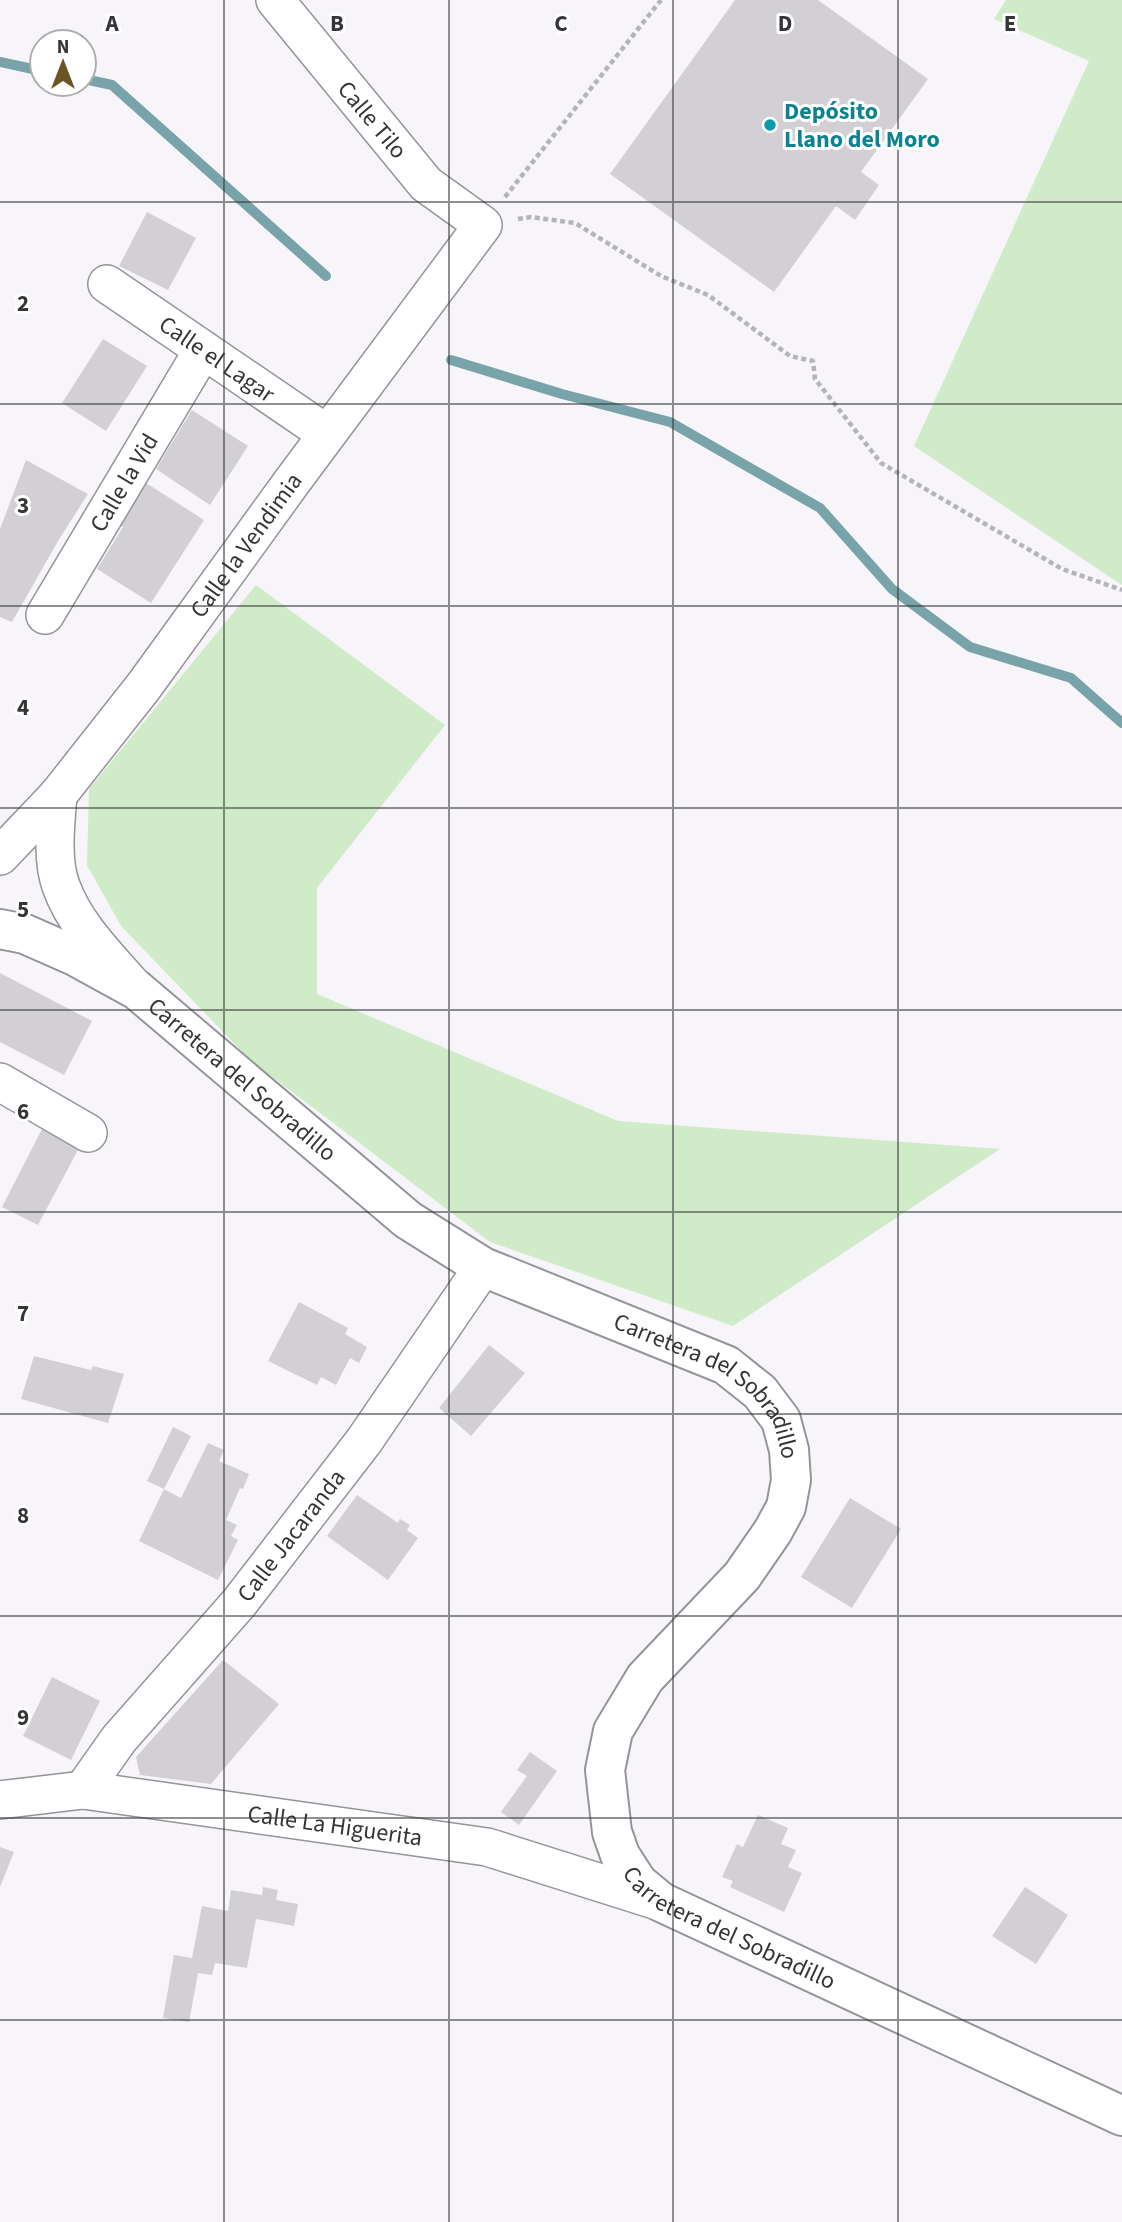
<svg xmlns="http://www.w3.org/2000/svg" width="1122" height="2222" font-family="'Source Sans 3',sans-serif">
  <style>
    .green { fill: #d0ebc7 }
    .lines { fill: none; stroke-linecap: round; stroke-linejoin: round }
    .stream { stroke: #78a3a8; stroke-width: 10 }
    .building { fill: #d2d0d5 }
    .street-casing { stroke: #959498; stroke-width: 40 }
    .secondary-casing { stroke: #959498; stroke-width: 42 }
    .path { stroke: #b5b4b8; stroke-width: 4.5; stroke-dasharray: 5 3.5; stroke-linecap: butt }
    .street { stroke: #fff; stroke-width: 37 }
    .secondary { stroke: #fff; stroke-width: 38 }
    .grid { fill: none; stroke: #353537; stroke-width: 2; stroke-opacity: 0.55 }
    .culture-dot { fill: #0f9aa8; stroke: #fff; stroke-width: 2.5 }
    .labels { text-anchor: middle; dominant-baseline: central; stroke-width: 6; stroke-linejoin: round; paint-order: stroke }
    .culture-label { font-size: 24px; font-weight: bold; fill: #0d838f; stroke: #fff; text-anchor: start }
    .street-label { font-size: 24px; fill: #353537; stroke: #fff }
    .grid-label { font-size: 23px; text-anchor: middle; font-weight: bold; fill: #353537; stroke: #fff; stroke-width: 6; stroke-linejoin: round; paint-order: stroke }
  </style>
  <rect width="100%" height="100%" fill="#f7f5fa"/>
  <path class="green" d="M1006,0H1122V585L914,446L1089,61L994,19Z
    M256,585L445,725L317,888V994L618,1121L1000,1149L733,1326L490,1242L250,1060L121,926L87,865L89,789Z"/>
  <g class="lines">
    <path class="stream" d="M0,62L42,71
      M84,79L112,85L326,276
      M451,360L562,394L670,422L820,508L892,589L970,647L1071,678L1122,723"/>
  </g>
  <path class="building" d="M735,0H818L928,79L861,172L879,185L855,220L836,206L774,292L610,174Z
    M147,212L196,238L168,290L119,266Z
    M103,339L147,366L106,431L62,403Z
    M192,410L248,446L210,505L156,469Z
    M26,460L88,494L58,541L12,622L0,617V529Z
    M146,483L204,520L151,603L97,569L123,527L119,524Z
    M0,973L92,1021L64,1075L0,1042Z
    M42,1129L79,1148L38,1225L2,1207Z
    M299,1302L348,1328L345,1334L367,1347L359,1363L350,1358L336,1385L321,1377L317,1385L268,1361Z
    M489,1345L525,1373L471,1436L439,1408Z
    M34,1356L91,1370L93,1366L124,1374L108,1423L21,1399Z
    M173,1427L191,1436L164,1489L181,1498L208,1443L224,1450L219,1461L249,1474L243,1489L240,1488L226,1520L237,1525L231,1536L238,1540L218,1580L139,1541L164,1489L147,1481Z
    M357,1495L398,1523L400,1519L410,1525L407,1530L418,1538L388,1580L327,1536Z
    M850,1498L901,1529L852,1608L801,1577Z
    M223,1660L279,1704L211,1784L140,1775L136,1757Z
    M52,1677L100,1701L71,1760L23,1736Z
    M530,1752L557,1771L519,1825L501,1812L527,1776L517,1770Z
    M758,1815L788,1828L781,1844L796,1850L788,1867L802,1873L784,1912L730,1887L733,1881L722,1877L737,1844L743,1847Z
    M0,1847L14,1852L0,1887Z
    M263,1887L278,1890L276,1900L298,1904L294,1926L256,1919L247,1968L215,1963L212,1975L198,1973L189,2022L163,2018L174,1955L192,1958L202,1906L228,1911L231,1890L262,1895Z
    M1025,1887L1068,1915L1036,1964L992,1936Z"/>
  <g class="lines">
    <defs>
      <g id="street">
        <path id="s1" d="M107,284L327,434"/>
        <path id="s2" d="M45,615L203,350"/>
        <path d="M58,795C56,822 51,859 61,886C75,925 106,955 133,986"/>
        <path id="s3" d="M0,856L58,795L144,686L291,483L483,225L426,184L275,0"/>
        <path d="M0,1082L88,1133"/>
        <path id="s4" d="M83,1790L119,1739L239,1603L364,1441L483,1267"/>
        <path id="s5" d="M0,1800L83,1790L487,1847L661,1902"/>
      </g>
      <g id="secondary">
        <path id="s6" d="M0,929L25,934L75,956L137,990L408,1220L483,1267L726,1365L760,1392L781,1420L789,1450L791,1480L786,1507L773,1531L742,1576L645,1678L613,1731L605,1770L612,1832L620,1855L638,1883L661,1902L1122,2116"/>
      </g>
    </defs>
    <use href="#street" class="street-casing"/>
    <use href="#secondary" class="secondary-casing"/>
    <path class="path" d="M505,197L661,0
      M518,219L531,217L575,223L661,276L708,295L790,356L813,361L815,379L881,463L1062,569L1122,590"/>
    <use href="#street" class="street"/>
    <use href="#secondary" class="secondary"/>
  </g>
  <path class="grid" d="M224,0V2222M449,0V2222M673,0V2222M898,0V2222M0,202H1122M0,404H1122M0,606H1122M0,808H1122M0,1010H1122M0,1212H1122M0,1414H1122M0,1616H1122M0,1818H1122M0,2020H1122"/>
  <circle class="culture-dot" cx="770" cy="125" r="7"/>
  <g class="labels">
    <g class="culture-label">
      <text x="784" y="111">Depósito<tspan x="784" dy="28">Llano del Moro</tspan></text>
    </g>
    <g class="street-label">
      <text transform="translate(372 120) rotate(50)">Calle Tilo</text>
      <text stroke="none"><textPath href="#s1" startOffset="133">Calle el Lagar</textPath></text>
      <text stroke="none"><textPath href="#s2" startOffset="154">Calle la Vid</textPath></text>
      <text stroke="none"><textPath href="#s3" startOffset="397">Calle la Vendimia</textPath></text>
      <text stroke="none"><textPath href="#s6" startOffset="289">Carretera del Sobradillo</textPath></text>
      <text stroke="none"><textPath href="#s6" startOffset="856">Carretera del Sobradillo</textPath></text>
      <text stroke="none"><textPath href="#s4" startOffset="329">Calle Jacaranda</textPath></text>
      <text stroke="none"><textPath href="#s5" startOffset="338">Calle La Higuerita</textPath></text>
      <text stroke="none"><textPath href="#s6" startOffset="1570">Carretera del Sobradillo</textPath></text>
    </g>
  </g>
  <g class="grid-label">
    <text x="112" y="31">A</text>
    <text x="337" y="31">B</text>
    <text x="561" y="31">C</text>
    <text x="785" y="31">D</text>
    <text x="1010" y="31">E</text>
    <text x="23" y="311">2</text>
    <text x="23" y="513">3</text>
    <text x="23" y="715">4</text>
    <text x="23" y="917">5</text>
    <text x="23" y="1119">6</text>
    <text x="23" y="1321">7</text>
    <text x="23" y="1523">8</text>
    <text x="23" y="1725">9</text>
  </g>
  <g transform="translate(63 63)"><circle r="33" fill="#ffffff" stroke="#aeaeaf" stroke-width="2"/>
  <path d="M0-5L12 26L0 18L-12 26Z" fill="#6c5324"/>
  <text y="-10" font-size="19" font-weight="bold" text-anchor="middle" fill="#353537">N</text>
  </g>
</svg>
